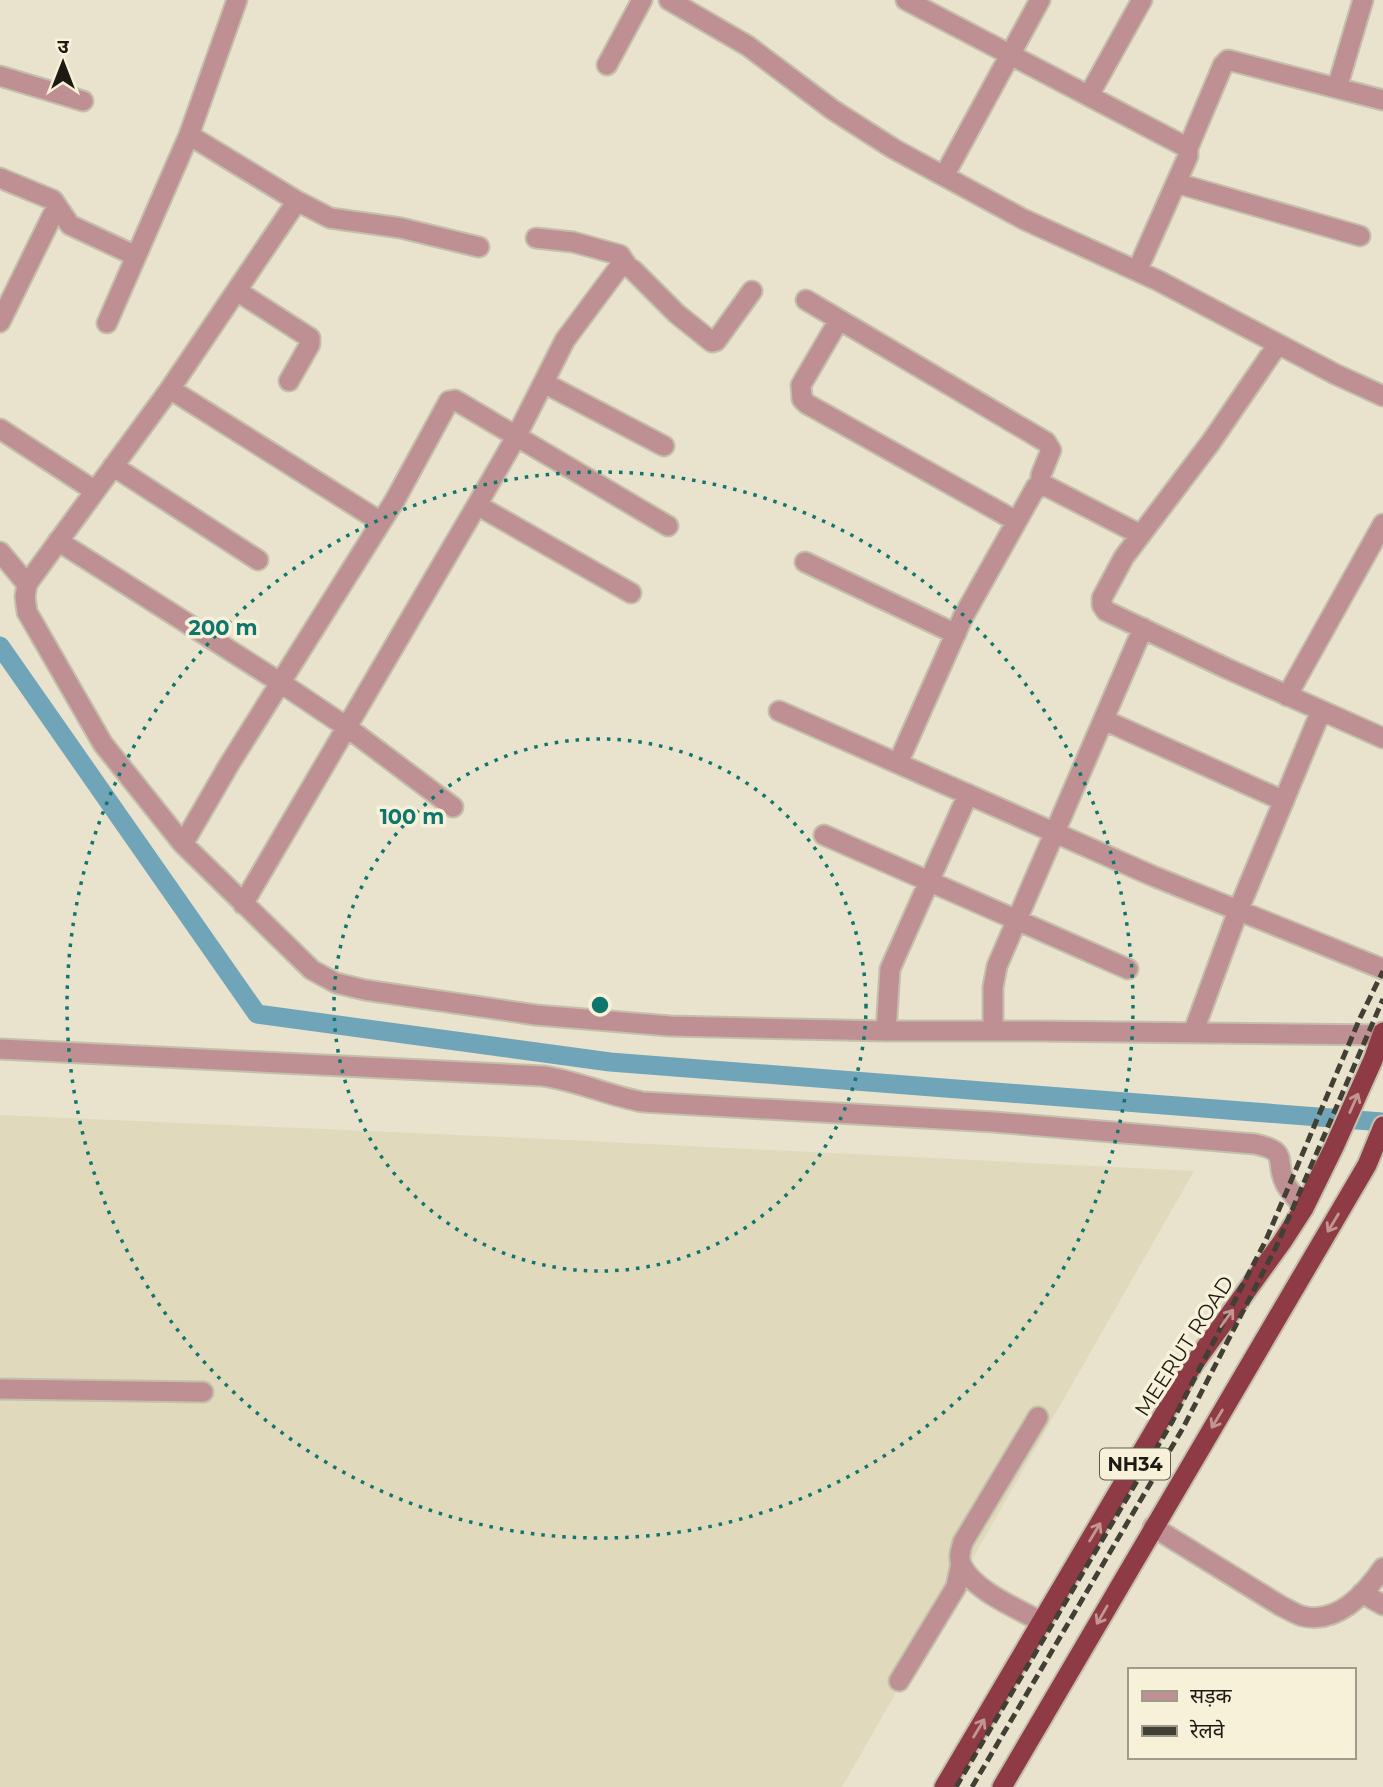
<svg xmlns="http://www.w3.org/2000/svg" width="1383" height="1787" font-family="Montserrat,'Noto Sans Devanagari',sans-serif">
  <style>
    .built { fill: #e1d9bc }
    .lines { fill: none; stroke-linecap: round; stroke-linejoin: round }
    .canal { stroke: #70a4b9; stroke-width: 19 }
    .minor-casing { stroke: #c4bfab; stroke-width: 23 }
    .trunk-casing { stroke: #c4bfab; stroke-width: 23 }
    .minor { stroke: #be9093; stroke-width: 19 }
    .trunk { stroke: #8f3b46; stroke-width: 19 }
    .rail { stroke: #423f34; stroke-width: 5; stroke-dasharray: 10 5; stroke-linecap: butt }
    .oneway { stroke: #c39690 }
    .ring { fill: none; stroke: #0f766e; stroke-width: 3.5; stroke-dasharray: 3.5 7 }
    .labels { text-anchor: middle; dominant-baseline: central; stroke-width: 7; stroke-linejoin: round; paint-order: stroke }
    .shield { fill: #f7f1da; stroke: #5e5a4e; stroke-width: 2 }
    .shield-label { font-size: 19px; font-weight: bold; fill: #1c1a12 }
    .street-label { font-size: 21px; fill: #1c1a12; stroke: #f7f1da }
    .centre { fill: #0f766e; stroke: #f7f1da; stroke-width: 3.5 }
    .ring-label { font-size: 21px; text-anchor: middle; font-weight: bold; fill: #0f766e; stroke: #f7f1da; stroke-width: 7; stroke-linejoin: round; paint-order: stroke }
  </style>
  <rect width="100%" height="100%" fill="#e9e3cd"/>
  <path class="built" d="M0,1115L548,1139L1194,1171L842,1787H0Z"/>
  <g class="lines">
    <path class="canal" d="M0,646L257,1014L610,1062L1383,1122"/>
    <defs>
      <path id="minor" d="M669,0L748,46L833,110L894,149L1023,219L1159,281L1335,374L1383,396
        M906,0L1188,148V156L1137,271
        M607,65L642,0
        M0,76L83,101
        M1337,88L1363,0
        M1089,95L1142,0
        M189,135L297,201L330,218L401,228L479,247
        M1188,148L1223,65L1228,60L1383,100
        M944,176L1040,0
        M0,178L53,200L70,225L136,256
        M1176,183L1360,236
        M297,201L170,389L27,584L25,597L27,612L103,744L183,844L312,970L336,983L365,990L536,1015L670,1026L886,1031H1037L1382,1035
        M536,238L573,242L620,255L628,267
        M237,291L310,338V344L289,381
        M806,300L1046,442L1051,450L1041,475L1040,486
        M839,320L801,385L802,399L807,404L1016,521
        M0,322L57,206
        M107,323L189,135L237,0
        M1278,344L1211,442L1124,557L1102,598V605L1106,611L1228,669L1383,738
        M544,383L664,446
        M170,389L381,522
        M0,429L95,491
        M113,466L258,560
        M477,505L631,593
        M58,541L281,683L348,728L453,807
        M0,552L27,584
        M805,562L956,634
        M1287,696L1383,524
        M779,711L1153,876L1383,969
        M1104,720L1284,801
        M898,763L963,617L1036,487H1048L1141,535
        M824,835L1128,969
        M183,844L230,763L395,500L449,401L455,400L668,526
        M243,904L477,505L516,437L565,340L620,266L628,267L633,270L677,314L712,342L716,341L752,291
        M886,1031L890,969L968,794
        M993,1031V987L997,966L1143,628
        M1193,1033L1238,911L1321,711
        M0,1049L543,1076C578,1081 609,1096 643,1102L994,1122L1255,1144C1292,1152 1273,1161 1286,1185C1291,1193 1298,1200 1304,1208
        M0,1389L203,1392
        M1038,1417L963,1542C961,1549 958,1557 961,1564C972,1590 1018,1609 1042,1622
        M1153,1527L1281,1606C1288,1609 1295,1614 1302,1616C1336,1625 1365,1594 1383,1568
        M1362,1593L1383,1605
        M899,1681L956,1587L961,1563"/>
      <path id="trunk" d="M944,1787L1193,1365L1282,1242L1304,1208L1334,1147L1373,1060L1383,1032
        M1002,1787L1367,1165L1383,1126"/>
    </defs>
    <use href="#minor" class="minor-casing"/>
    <use href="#trunk" class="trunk-casing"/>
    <use href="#minor" class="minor"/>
    <use href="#trunk" class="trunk"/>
    <path class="rail" d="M956,1787L1172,1422L1266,1240L1360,1018L1383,971
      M972,1787L1183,1428L1277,1245L1383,999"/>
  </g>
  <defs><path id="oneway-shaft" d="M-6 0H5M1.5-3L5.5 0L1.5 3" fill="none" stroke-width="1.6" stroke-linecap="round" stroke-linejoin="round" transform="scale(1.75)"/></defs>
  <g class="oneway">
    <use href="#oneway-shaft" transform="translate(1354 1103) rotate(-66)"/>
    <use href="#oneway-shaft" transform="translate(1333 1223) rotate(121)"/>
    <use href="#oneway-shaft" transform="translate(1227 1318) rotate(-54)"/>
    <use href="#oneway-shaft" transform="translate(1217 1419) rotate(121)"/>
    <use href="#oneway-shaft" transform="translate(1095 1532) rotate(-59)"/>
    <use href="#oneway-shaft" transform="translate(1102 1615) rotate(120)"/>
    <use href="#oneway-shaft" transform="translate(979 1728) rotate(-59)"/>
  </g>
  <g class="ring">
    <circle cx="600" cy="1005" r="266"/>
    <circle cx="600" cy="1005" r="533"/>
  </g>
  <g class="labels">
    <rect class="shield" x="1100" y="1448.5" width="70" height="31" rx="5"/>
    <g class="shield-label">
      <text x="1135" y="1464">NH34</text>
    </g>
    <g class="street-label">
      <text transform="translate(1184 1346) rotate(-57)">MEERUT ROAD</text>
    </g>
  </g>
  <circle cx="600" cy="1005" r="10" class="centre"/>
  <g class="ring-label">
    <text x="223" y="635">200 m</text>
    <text x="412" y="824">100 m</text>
  </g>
  <rect x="1128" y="1668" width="228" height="91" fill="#f7f1da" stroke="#9f9b8a" stroke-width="2"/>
  <rect x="1142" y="1691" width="35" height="10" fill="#be9093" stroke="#9f9b8a" stroke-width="2"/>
  <text x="1190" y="1703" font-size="21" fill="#1c1a12">सड़क</text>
  <rect x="1142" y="1726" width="35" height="10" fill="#423f34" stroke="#9f9b8a" stroke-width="2"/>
  <text x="1190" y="1738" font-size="21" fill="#1c1a12">रेलवे</text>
  <g transform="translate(63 63)" stroke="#f7f1da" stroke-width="5" paint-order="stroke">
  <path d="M0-5L12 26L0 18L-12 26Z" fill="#1c1a12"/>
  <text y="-10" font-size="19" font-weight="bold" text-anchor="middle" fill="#1c1a12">उ</text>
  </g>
</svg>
